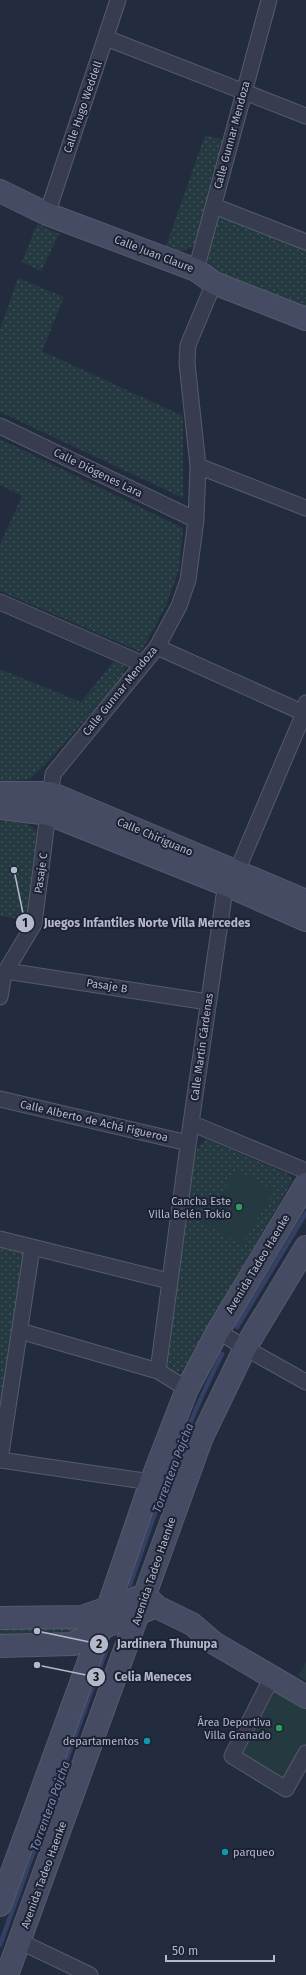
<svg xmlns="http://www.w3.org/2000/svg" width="306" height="1975" font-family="'Fira Sans',sans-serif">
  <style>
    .green { fill: url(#green-dots) }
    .pitch { fill: #253940 }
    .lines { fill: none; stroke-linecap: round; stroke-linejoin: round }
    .stream { stroke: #344165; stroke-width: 4.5 }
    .street-casing { stroke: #555b6d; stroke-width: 17 }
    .secondary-casing { stroke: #555b6d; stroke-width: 24 }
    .street { stroke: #373d4f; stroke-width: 15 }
    .secondary { stroke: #454b62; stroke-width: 22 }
    .leisure-dot { fill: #2e9e5b; stroke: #1c2234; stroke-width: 1.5 }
    .culture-dot { fill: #0f9aa8; stroke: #1c2234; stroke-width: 1.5 }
    .labels { text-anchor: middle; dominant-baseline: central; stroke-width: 4; stroke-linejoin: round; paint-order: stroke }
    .street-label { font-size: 11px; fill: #b3b8ca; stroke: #1c2234 }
    .poi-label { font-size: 11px; fill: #b3b8ca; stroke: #1c2234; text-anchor: end }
    .water-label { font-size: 12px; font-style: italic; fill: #7a89b2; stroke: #1c2234 }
    .leader { fill: none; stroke: #b3b8ca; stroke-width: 1.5 }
    .callout-dot { fill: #b3b8ca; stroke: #1c2234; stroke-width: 1.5 }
    .mark-label { font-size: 12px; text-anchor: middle; font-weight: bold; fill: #111 }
    .callout-label { font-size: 12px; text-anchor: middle; font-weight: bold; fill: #b3b8ca; stroke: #1c2234; stroke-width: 4; stroke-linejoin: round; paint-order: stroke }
  </style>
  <defs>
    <pattern id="green-dots" width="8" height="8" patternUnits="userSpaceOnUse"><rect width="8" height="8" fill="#253940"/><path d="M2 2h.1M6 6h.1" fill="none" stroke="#42545a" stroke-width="1.8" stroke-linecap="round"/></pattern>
  </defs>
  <rect width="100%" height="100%" fill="#232b3f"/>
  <path class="green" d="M205,135L224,140L196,244L182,252L166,246Z
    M222,217H228L306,248V311L210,271L207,258L217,219Z
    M37,224L59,234L41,271L22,262Z
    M18,278L64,297L42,351L183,416V498L0,412V329Z
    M0,439L183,528L179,569L166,606L141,652L0,591V544L22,496L0,485Z
    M114,661L126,667L123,677L44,766L30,779L0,782V669L81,702Z
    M0,821C18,822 31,819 40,837L28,913L19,919L0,916Z
    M206,1139L288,1174L293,1180L182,1371C175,1373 169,1370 165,1365L195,1156L197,1149Z
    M0,1246L25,1253L0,1420Z
    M0,1628H74V1634H0Z"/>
  <path class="pitch" d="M236,1169L274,1191L242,1245L204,1223Z
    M306,1662V1681L298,1676Z
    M275,1689L306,1707V1748L288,1780L239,1752Z"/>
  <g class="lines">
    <path class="stream" d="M237,1327L306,1213
      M130,1585C157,1506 184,1429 222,1354
      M0,1945L108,1645"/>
    <defs>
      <path id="street" d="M106,38L306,116
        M214,206L306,242
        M47,214L118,0
        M196,270L269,0
        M0,426L196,520
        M198,466L306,508
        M0,602L143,664
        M157,647L306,714
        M6,971L208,1002
        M0,997L4,974L34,924L53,774L157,647L179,606L188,580L196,520L198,466L187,363L188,345L214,283
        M0,1099L188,1143
        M191,1123L306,1171
        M0,1239L169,1281
        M20,1331L158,1371
        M218,1331L245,1348L306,1382
        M187,1389L158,1371L191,1123L224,896L237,871L304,713L306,703
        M0,1460L32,1248
        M0,1460L151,1482
        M272,1677L232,1756L286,1789L306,1753
        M19,1941L90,1975"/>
      <path id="secondary" d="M0,191L47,214L196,270L214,283L306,319
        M0,793H50L306,901
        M0,808L49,814L229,886L306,920
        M0,1618L82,1617L145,1595L157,1607L192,1624L214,1643L306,1697
        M0,1646L73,1644L101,1628L149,1609
        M0,1905L101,1628L151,1482L187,1389L218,1331L306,1184
        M7,1975L202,1437L245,1348L306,1247"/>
    </defs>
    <use href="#street" class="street-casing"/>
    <use href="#secondary" class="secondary-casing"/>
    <use href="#street" class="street"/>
    <use href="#secondary" class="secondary"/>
  </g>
  <g class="leisure-dot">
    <circle cx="239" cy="1207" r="4"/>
    <circle cx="279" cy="1728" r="4"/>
  </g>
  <g class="culture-dot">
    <circle cx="147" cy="1741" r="4"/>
    <circle cx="225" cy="1852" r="4"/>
  </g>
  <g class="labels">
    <g class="street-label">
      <text transform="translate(83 107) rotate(-71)">Calle Hugo Weddell</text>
      <text transform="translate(232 135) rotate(-75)">Calle Gunnar Mendoza</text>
      <text transform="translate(154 254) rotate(21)">Calle Juan Claure</text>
      <text transform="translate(98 473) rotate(26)">Calle Diógenes Lara</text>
      <text transform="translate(120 691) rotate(-51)">Calle Gunnar Mendoza</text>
      <text transform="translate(155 837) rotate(23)">Calle Chiriguano</text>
      <text transform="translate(41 873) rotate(-82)">Pasaje C</text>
      <text transform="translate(107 986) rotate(9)">Pasaje B</text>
      <text transform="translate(202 1047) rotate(-82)">Calle Martín Cárdenas</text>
      <text transform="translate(94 1121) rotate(13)">Calle Alberto de Achá Figueroa</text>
      <text transform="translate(258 1264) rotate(-59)">Avenida Tadeo Haenke</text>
      <text transform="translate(154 1571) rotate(-71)">Avenida Tadeo Haenke</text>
      <text transform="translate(44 1875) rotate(-70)">Avenida Tadeo Haenke</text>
    </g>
    <g class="poi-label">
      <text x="231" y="1201">Cancha Este<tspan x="231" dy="13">Villa Belén Tokio</tspan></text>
      <text x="271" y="1722">Área Deportiva<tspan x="271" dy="13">Villa Granado</tspan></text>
      <text x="139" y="1741">departamentos</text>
      <text x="233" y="1852" text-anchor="start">parqueo</text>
    </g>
    <g class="water-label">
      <text transform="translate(173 1468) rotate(-69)">Torrentera Pajcha</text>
      <text transform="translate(50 1806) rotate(-70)">Torrentera Pajcha</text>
    </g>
  </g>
  <path class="leader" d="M14 870L25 923M37 1631L99 1644M37 1665L96 1677"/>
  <g class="callout-dot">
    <circle cx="14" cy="870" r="4"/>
    <circle cx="37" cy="1631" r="4"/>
    <circle cx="37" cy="1665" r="4"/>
    <circle cx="25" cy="923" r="10"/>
    <circle cx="99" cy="1644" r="10"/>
    <circle cx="96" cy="1677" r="10"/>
  </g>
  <g class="mark-label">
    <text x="25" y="927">1</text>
    <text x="99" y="1648">2</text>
    <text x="96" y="1681">3</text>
  </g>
  <g class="callout-label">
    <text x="147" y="927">Juegos Infantiles Norte Villa Mercedes</text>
    <text x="167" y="1648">Jardinera Thunupa</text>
    <text x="153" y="1681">Celia Meneces</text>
  </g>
  <path d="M166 1955v6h108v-6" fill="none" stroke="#b3b8ca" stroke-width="2"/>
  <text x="172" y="1955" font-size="12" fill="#b3b8ca" stroke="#1c2234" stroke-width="3" paint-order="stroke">50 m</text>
</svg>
